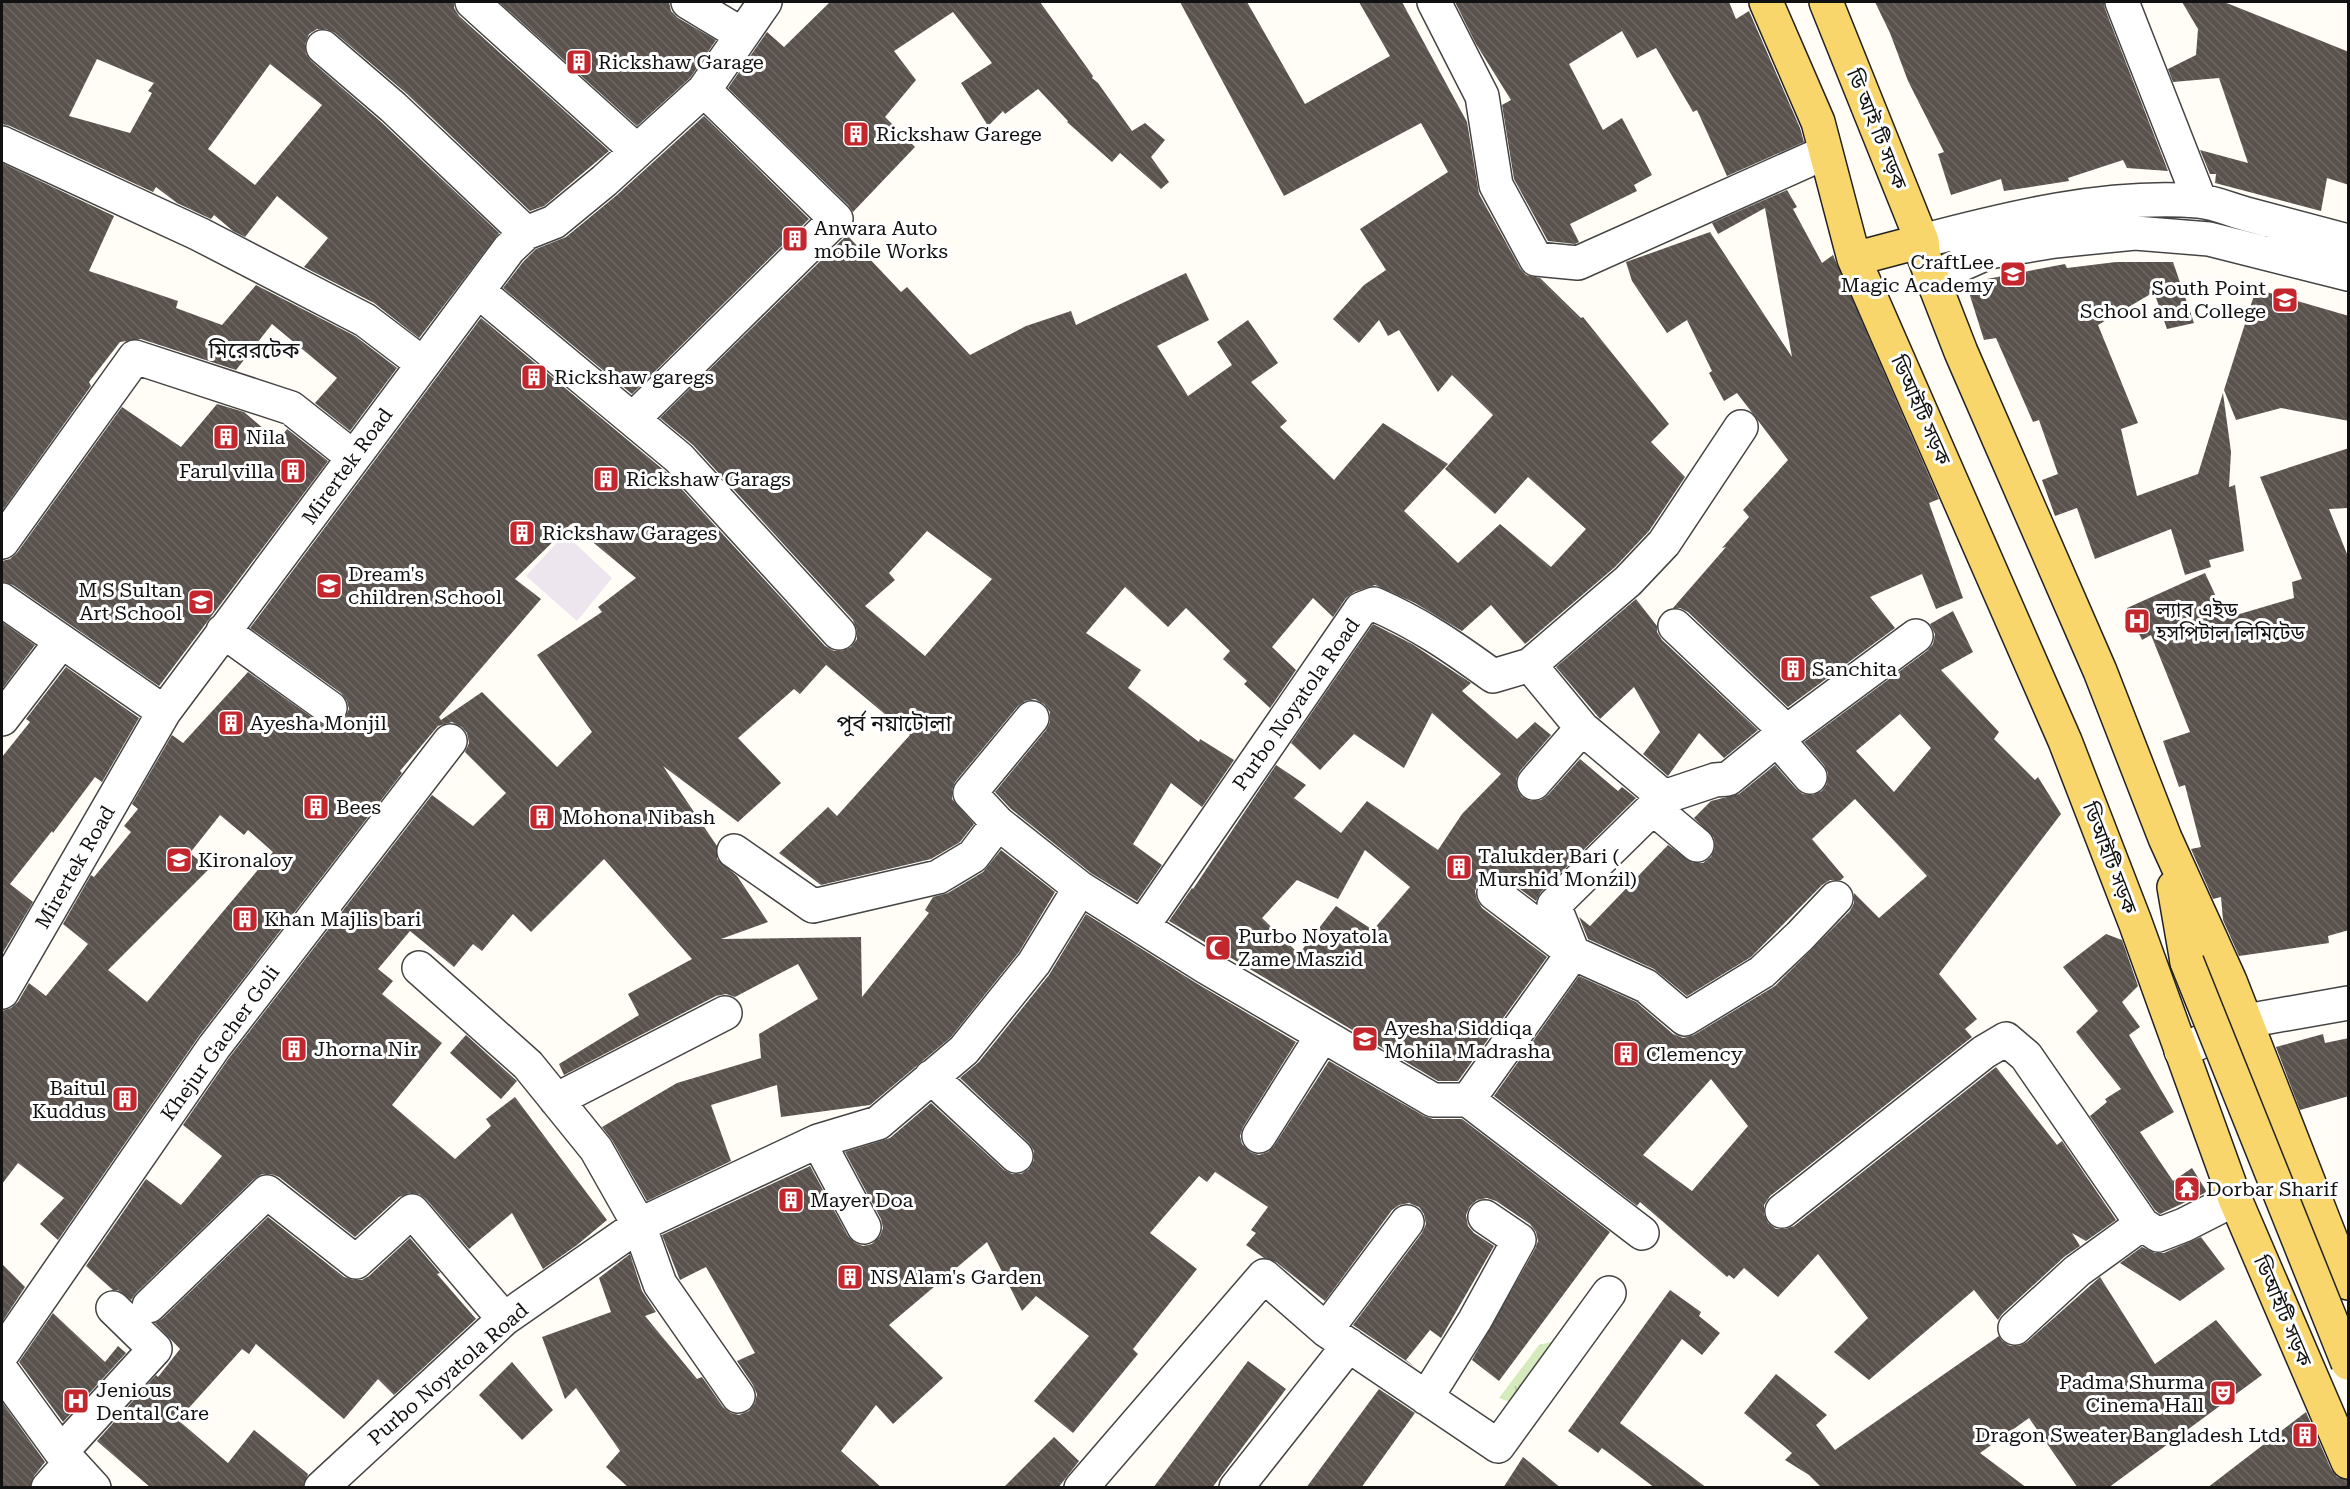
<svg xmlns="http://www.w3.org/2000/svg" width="2350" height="1489" font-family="'Roboto Serif','Noto Sans Bengali',serif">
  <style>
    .industrial { fill: #eee6ef }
    .park { fill: url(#park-tufts) }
    .building { fill: url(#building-back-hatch); fill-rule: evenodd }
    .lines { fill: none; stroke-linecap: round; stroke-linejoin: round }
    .minor-casing { stroke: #444; stroke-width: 36 }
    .major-casing { stroke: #222; stroke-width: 36 }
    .minor { stroke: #fff; stroke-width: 33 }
    .major { stroke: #f9d66b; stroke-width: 33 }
    .major-bridge-casing { stroke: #222; stroke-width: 36; stroke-linecap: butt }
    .major-bridge { stroke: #f9d66b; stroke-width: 33 }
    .labels { text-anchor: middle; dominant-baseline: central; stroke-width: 6; stroke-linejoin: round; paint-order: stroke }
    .poi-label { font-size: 20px; fill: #111; stroke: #fff; text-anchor: start }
    .street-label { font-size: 20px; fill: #111; stroke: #fff }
    .quarter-label { font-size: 22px; fill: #111; stroke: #fff }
  </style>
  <defs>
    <pattern id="park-tufts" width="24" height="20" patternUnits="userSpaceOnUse" patternTransform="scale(1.5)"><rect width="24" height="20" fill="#d5ebbd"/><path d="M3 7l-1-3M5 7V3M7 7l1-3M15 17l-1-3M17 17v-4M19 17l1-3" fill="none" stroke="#b6c8a1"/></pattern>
    <pattern id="building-back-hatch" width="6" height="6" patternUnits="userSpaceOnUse" patternTransform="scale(1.5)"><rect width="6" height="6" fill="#5a524d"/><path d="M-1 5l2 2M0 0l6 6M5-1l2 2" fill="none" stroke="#6d6662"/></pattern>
  </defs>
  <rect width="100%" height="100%" fill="#fffdf5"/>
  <path class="industrial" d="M565,534L612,578L577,621L526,576Z"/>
  <path class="park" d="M1567,1338L1513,1403L1499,1398L1539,1345Z"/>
  <path class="building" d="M2,2H454V8L459,16L609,151L544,206L530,211L406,93L335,33L326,29H317L309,34L305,44L306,54L311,61L380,121L499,233L419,338L374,303L304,267L328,238L277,196L245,237L233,231L214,215L211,219L177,203L156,187L153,192L10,126L2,124ZM97,59L154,83L148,91L152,93L130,133L69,116ZM270,64L322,105L255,185L208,149Z
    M499,2H669L671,11L678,18L716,40L690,78L637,126Z
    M830,2H1040L1093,76L1092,78L1098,83L1132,131L1145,123L1165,140L1151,157L1169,182L1161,189L1120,153L1112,162L1067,122L1068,121L1038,89L1005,114L1003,111L988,126L961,83L992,63L953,12L894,51L916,80L885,117L915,147L853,212L849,206L728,88L767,32L784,47Z
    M1180,2H1247L1305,104L1390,56L1359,2H1402L1467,122L1479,194L1520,268L1526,275L1540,278L1581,318L1583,317L1669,424L1651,442L1685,477L1649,531L1615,567L1525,644L1491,605L1462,631L1415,603L1375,585L1354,592L1346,598L1333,617L1313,598L1272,647L1296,670L1270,708L1244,684L1247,681L1223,659L1230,651L1186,608L1168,627L1125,587L1086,633L1141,670L1128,688L1199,742L1200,739L1234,760L1202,807L1171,783L1133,844L1162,865L1137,901L1091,873L1011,809L995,792L1046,730L1050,722V712L1044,704L1035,699L1025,701L1018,706L955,782L952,790V799L974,824L960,842L931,859L821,885L779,853L828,807L837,816L910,735L826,665L800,694L794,689L738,738L781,783L738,822L663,766L717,846V859L737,876L768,922L721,939L861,937L862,997L929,913L925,910L933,897L948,893L983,872L1001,850L1055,892L1019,952L951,1037L870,1105L781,1117L777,1085L711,1105L731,1161L647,1201L612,1140L602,1127L677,1083L761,1058L759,1034L818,999L798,964L735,997L726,994L716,996L564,1075L559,1064L639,1015L628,994L692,959L604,859L531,932L513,914L482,951L473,944L454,967L410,931L378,969L393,981L382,994L442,1043L392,1105L455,1159L491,1126L486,1119L515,1097L607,1220L577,1245L543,1269L512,1213L469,1249L426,1199L419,1194L409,1193L399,1197L355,1237L279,1177L271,1174H262L254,1179L136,1293L131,1300L118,1290H113L86,1266L146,1179L181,1205L222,1156L183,1125L229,1058L432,795L473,826L506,793L465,752L469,743L467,733L462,727L452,722L438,726L400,771L402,773L199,1036L58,1240L40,1224L64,1198L18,1163L2,1184V1011L11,1008L18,1002L29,983L46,996L88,944L63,924L91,875L94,877L131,832L124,826L138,809L132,804L172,735L183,743L248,672L320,723L329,727L337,725L345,718L349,709L347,701L341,693L250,628L481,318L666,472L825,646L834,651H842L851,647L857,639V630L853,620L693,445L660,418L847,235L901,292L907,287L970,355L1026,326L1071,311L1076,325L1186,273L1209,320L1157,346L1188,396L1232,365L1217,342L1248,320L1278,363L1251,382L1287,421L1280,427L1334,480L1383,423L1448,464L1404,511L1458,563L1500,524L1551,567L1586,529L1528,477L1495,514L1445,469L1493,415L1452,375L1438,392L1399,330L1388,336L1379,320L1359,343L1333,319L1364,285L1386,270L1360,229L1448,172L1421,123L1284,196ZM571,524L636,578L598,607L602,612L537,655L592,732L557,767L482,692L441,720L439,717L541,599L515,579ZM927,531L992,579L925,656L865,606L895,580L889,573ZM220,815L244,835L248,830L273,852L147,1002L108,970L209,869L190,853Z
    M1455,2H1729L1736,19L1749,11L1800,128L1804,142L1727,176L1697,110L1693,112L1656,48L1637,58L1622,31L1569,64L1603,130L1622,118L1652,175L1634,185L1637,191L1570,224L1579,242L1575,244L1548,241L1514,179L1502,105L1511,100L1476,44Z
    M1875,2H2104L2105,9L2168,171L2127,168L2123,160L2068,178L2069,181L2004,191L2001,179L1951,195L1938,154L1944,152L1908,81L1890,33Z
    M2182,2H2224L2349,52V185L2327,178L2321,211L2215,183L2216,174H2210L2200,150L2248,163L2219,78L2173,82L2168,69L2196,55L2198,29Z
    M704,116L809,219L632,394L503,288L523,262L536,249L566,237L617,195Z
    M2,163L114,216L89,271L178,301L176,308L222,325L256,285L355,336L397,368L350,431L315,403L337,378L272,324L236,370L141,339L120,342L89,382L91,386L2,511Z
    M1787,190L1797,207L1793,209L1822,263L1833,255L1939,499L1929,503L1963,598L1936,609L1922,574L1870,597L1895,628L1788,707L1688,612L1680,608H1673L1726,547L1722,548L1749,517L1743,510L1788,460L1737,393L1724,401L1709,373L1712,371L1687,320L1667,333L1632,281L1626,262L1710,232L1792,357L1765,208L1718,234L1712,223Z
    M2116,262H2173L2194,323L2167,329L2154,292L2098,325L2138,423L2121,429L2137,496L2198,474L2223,393L2231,452L2229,487L2235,485L2244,551L2209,560L2211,567L2185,575L2171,529L2095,559L2077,508L2055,516L2042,480L2058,474L2039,420L2033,422L1996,338L1984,340L1966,283L2065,264L2067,268Z
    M2256,289L2349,316V421L2281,408L2236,420L2224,390Z
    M217,404L244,412L278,441L287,429L328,461L159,686L13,585L2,582V561L10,559L17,553L122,407L181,447Z
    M2349,448V508L2329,509L2349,559V930L2328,936L2329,943L2239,956L2223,920L2221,897L2213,899L2191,849L2201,847L2185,785L2179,787L2163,741L2190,732L2151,635L2142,640L2127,608L2205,573L2226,618L2294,598L2292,582L2302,579L2260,477Z
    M1636,599L1657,626V632L1662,640L1758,730L1724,758L1699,733L1668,776L1643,754L1660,732L1634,687L1600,719L1556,667Z
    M1953,611L1973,652L1941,670L1999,732L1994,739L2035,780L2038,777L2061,814L1939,974L1977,1019L1965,1029L1972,1037L1770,1196L1764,1205V1214L1768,1223L1776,1229H1785L1794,1226L1996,1067L2057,1145L2062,1141L2116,1220L2086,1241L2072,1233L2080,1246L2064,1257L2002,1314L1998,1320L1974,1290L1869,1380L1834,1352L1868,1318L1818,1254L1778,1297L1744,1268L1734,1279L1729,1275L1727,1277L1640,1202L1637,1206L1494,1096L1579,976L1636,1002L1673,1034L1683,1038L1694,1035L1775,986L1850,911L1854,903V893L1879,918L1927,876L1855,799L1812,839L1844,877L1841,880H1830L1822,885L1751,957L1687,996L1654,969L1588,939L1579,917L1590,926L1668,845L1693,863H1703L1711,857L1715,848L1714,838L1694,818L1711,801L1739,794L1775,765L1796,789L1803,794L1813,795L1822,791L1827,784L1828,773L1824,765L1804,742L1927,651L1933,644L1935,634L1930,624ZM1900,714L1931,748L1894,792L1856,751ZM1711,1079L1748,1126L1692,1191L1643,1155Z
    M2,622L35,645L2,689Z
    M1373,624L1412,644L1471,683L1462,691L1517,739L1535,722L1551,735L1520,771L1516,779L1517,790L1522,797L1531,801L1541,800L1548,795L1580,759L1618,791L1622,787L1636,798L1541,892L1536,901L1505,878L1497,875L1486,876L1479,882L1475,891L1477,900L1482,908L1547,957L1458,1081H1438L1169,921L1192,888L1193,889L1276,765L1306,785L1294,798L1341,833L1367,801L1438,850L1462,814L1501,774L1432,713L1404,768L1354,734L1320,770L1291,743ZM1365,850L1410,887L1373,930L1336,906L1299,954L1262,918L1297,880L1338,899Z
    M66,667L139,718L102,782L95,777L53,833L52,831L10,884L33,902L2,954V757L30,722L26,719Z
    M1086,914L1196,983L1296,1042L1243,1127L1240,1136L1242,1144L1250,1152L1259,1155L1268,1152L1274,1146L1329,1061L1424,1116L1433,1119H1462L1610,1232L1499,1381L1472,1360L1535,1249L1538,1241L1536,1232L1530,1224L1496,1201L1487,1198L1477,1200L1470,1206L1466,1215L1468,1226L1474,1233L1494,1246L1441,1338L1430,1330L1406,1360L1415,1367L1353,1325L1422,1233L1426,1224L1424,1214L1419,1207L1409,1203L1399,1205L1392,1210L1325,1301L1276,1262L1264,1258L1246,1245L1256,1233L1251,1230L1268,1207L1215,1172L1207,1182L1199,1176L1150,1233L1197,1269L1133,1349L1138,1354L1073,1433L1034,1401L1089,1336L1036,1296L1022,1311L987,1242L889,1325L943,1378L893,1424L876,1405L841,1451L882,1488H629L606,1467L620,1451L576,1388L565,1399L542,1337L611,1312L599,1278L630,1254L642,1291L656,1312L645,1316L697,1379L702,1377L723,1407L731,1413L739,1415L749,1411L755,1403L757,1394L753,1385L737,1361L755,1353L706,1267L680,1280L662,1235L810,1166L848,1236L855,1243L863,1246L872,1244L880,1236L883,1228L881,1219L845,1152L890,1138L931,1103L1004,1170L1012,1174H1021L1029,1169L1034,1160V1151L1029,1143L960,1078L979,1062L1049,975Z
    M2106,934L2122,940L2138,986L2122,1002L2140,1027L2129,1035L2174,1112L2140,1132L2173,1181L2192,1168L2207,1192L2160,1214L2155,1210L2090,1116L2107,1102L2105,1099L2121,1089L2076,1032L2098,1011L2063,967Z
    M2323,1034L2325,1043L2349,1038V1096L2300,1110L2276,1047Z
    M466,1035L517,1081L501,1099L450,1053Z
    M268,1217L344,1277L353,1280H362L369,1276L410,1238L440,1273L437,1274L476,1319L394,1395L378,1379L344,1419L256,1344L249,1354L242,1349L178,1420L228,1463L254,1430L308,1474L303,1488H151L97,1441L156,1375L158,1377L180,1349L155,1323L162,1319Z
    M2201,1237L2225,1269L2180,1301L2120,1263L2142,1247L2155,1253H2164Z
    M2,1264L25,1287L2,1322Z
    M2100,1277L2155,1364L2216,1320L2262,1375L2108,1488H2078L2029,1418L1980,1453L2027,1488H1822L1809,1475L1785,1460L1792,1453L1744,1413L1776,1374L1827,1415L1816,1425L1835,1450L1999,1336L2002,1341L2010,1346H2019L2027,1342Z
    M1670,1290L1701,1312L1699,1316L1720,1333L1702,1355L1682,1339L1620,1423L1707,1488H1655L1602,1448L1598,1453L1568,1431Z
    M53,1313L105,1362L118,1346L126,1353L63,1422L19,1362Z
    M1248,1361L1286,1389L1212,1488H1153Z
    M512,1362L553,1410L522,1440L479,1395Z
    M1379,1389L1415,1413L1361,1488H1306Z
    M2,1402L45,1462L34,1476L30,1488H2Z
    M2306,1412L2331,1469L2337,1477L2349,1480V1488H2207Z
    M1054,1437L1079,1461L1058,1488H1003Z
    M1523,1457L1561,1488H1503Z"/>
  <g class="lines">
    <defs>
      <path id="minor" d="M472,2L637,151
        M688,2L741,34
        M1434,2L1482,96L1496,185L1536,259L1578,263L1824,153
        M2122,2L2200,201
        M323,47L393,107L526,233
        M2,143L199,234L365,320L423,364
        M1922,241C2009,218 2107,194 2198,201C2214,202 2231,210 2246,214C2280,223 2314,232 2348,241
        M1935,286L1951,269L1989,252L2055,241L2135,233L2209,239L2348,274
        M478,291L679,458L839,633
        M633,419L836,219L704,90
        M2,542L135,357L291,408L353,457
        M2,600L164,712
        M1675,626L1787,732
        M223,631L330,708
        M1530,665L1582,728
        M2,719L61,642
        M1777,739L1810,777
        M1534,783L1582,728L1664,797
        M1653,808L1697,845
        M998,823L1080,888
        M734,851L813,906L938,877L973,856L998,823L970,793L1032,718
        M1494,893L1573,953L1646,986L1685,1019L1762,972L1800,936L1836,898
        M1142,927L1361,609L1374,604C1420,624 1453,647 1493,676L1530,665L1628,581L1664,543L1741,427
        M419,968L528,1065L596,1149L639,1225L818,1141L878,1123L964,1050L1034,963L1080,888L1206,967L1433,1100H1468L1642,1233
        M2,992L164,712L509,249L526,233L554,222L604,181L704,90L765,2
        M2181,1051L2246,1021L2348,1003
        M931,1077L1016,1156
        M556,1100L725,1013
        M1468,1100L1573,953L1554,905L1664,797L1715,780L1728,779L1777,739L1916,636
        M1259,1136L1322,1036
        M818,1141L864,1227
        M1782,1211L1984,1052L2006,1039L2026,1056L2142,1224L2158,1235L2184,1225L2235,1199
        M149,1306L267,1192L356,1262L412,1211L504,1319
        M2015,1328L2077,1271L2142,1224
        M1326,1330L1407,1222
        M2,1354L214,1047L450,741
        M2,1371L61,1452L94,1488
        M1426,1398L1475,1320L1519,1240L1485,1217
        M61,1452L155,1349L113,1308
        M48,1488L70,1463
        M321,1488L504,1319L639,1225L660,1284L738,1396
        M1081,1488L1264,1276L1326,1330L1498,1446L1609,1293
        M1236,1488L1349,1345"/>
      <path id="major" d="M1766,2L1818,122L1854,259L2065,741L2135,922L2235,1199L2348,1462
        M1826,2L1922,241L1924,257L1961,352L2100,671L2165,838L2230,981L2348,1283
        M1854,259L1922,241
        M2174,887L2187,962"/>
    </defs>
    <use href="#minor" class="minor-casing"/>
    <use href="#major" class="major-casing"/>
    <use href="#minor" class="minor"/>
    <use href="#major" class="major"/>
    <defs>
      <path id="major-bridge" d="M2187,962L2348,1363"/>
    </defs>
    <use href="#major-bridge" class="major-bridge-casing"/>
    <use href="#major-bridge" class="major-bridge"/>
  </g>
  <defs>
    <symbol id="building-square" viewBox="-11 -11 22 22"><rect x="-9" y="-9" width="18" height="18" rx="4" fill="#c4262e" stroke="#fff"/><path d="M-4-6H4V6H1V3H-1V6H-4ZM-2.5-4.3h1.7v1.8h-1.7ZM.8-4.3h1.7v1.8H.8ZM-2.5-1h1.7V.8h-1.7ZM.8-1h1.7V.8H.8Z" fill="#fff"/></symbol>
    <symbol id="school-square" viewBox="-11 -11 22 22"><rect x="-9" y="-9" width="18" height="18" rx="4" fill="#c4262e" stroke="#fff"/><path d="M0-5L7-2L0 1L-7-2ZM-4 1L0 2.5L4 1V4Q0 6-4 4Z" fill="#fff"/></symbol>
    <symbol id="hospital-square" viewBox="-11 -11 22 22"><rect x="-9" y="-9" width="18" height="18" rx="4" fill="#c4262e" stroke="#fff"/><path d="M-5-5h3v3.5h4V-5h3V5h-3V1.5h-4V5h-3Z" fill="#fff"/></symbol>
    <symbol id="mosque-square" viewBox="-11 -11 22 22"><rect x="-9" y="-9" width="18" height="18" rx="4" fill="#c4262e" stroke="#fff"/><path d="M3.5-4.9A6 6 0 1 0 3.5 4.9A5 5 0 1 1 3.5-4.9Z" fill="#fff"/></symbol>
    <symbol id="temple-square" viewBox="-11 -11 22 22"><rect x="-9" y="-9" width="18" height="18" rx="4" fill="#c4262e" stroke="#fff"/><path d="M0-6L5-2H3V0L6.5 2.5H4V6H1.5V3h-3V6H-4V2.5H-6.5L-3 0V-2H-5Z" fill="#fff"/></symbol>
    <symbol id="theatre-square" viewBox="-11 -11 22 22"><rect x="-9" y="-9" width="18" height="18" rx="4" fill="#c4262e" stroke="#fff"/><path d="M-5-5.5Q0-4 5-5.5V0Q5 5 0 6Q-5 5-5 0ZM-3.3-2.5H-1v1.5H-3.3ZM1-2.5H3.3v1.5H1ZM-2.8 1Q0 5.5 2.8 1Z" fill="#fff"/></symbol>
  </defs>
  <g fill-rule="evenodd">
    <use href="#building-square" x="564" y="47" width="30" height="30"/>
    <use href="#building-square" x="841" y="119" width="30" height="30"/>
    <use href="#building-square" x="780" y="224" width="30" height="30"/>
    <use href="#school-square" x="1998" y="259" width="30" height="30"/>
    <use href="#school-square" x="2270" y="285" width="30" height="30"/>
    <use href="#building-square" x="519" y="362" width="30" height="30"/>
    <use href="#building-square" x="211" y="422" width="30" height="30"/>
    <use href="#building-square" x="278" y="456" width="30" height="30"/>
    <use href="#building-square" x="591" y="464" width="30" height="30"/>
    <use href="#building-square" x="507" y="518" width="30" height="30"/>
    <use href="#school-square" x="314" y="571" width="30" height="30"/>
    <use href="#school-square" x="186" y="587" width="30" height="30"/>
    <use href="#hospital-square" x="2122" y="606" width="30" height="30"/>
    <use href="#building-square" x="1778" y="654" width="30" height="30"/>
    <use href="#building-square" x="216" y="708" width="30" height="30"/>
    <use href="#building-square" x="301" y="792" width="30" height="30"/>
    <use href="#building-square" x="527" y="802" width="30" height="30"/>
    <use href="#school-square" x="164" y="845" width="30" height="30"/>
    <use href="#building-square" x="1444" y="852" width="30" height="30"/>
    <use href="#building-square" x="230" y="904" width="30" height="30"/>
    <use href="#mosque-square" x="1203" y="933" width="30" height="30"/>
    <use href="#school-square" x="1350" y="1024" width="30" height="30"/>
    <use href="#building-square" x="279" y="1034" width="30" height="30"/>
    <use href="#building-square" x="1611" y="1039" width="30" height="30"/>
    <use href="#building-square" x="110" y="1084" width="30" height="30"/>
    <use href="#temple-square" x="2172" y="1174" width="30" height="30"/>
    <use href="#building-square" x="776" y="1185" width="30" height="30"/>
    <use href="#building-square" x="835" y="1262" width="30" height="30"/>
    <use href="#theatre-square" x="2208" y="1378" width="30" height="30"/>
    <use href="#hospital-square" x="61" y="1386" width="30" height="30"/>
    <use href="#building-square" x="2290" y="1420" width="30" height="30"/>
  </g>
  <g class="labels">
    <g class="poi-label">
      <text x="598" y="62">Rickshaw Garage</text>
      <text x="876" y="134">Rickshaw Garege</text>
      <text x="814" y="228">Anwara Auto<tspan x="814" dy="23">mobile Works</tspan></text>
      <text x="1994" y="262" text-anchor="end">CraftLee<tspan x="1994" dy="23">Magic Academy</tspan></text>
      <text x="2266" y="288" text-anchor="end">South Point<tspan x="2266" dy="23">School and College</tspan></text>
      <text x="554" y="377">Rickshaw garegs</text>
      <text x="246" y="437">Nila</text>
      <text x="274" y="471" text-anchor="end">Farul villa</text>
      <text x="626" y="479">Rickshaw Garags</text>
      <text x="542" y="533">Rickshaw Garages</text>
      <text x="348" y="574">Dream's<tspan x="348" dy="23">children School</tspan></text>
      <text x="182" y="590" text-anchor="end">M S Sultan<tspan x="182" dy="23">Art School</tspan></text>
      <text x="2156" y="610">ল্যাব এইড<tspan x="2156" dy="23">হসপিটাল লিমিটেড</tspan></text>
      <text x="1812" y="669">Sanchita</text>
      <text x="250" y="723">Ayesha Monjil</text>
      <text x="336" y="807">Bees</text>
      <text x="562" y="817">Mohona Nibash</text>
      <text x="1478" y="856">Talukder Bari (<tspan x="1478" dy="23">Murshid Monzil)</tspan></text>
      <text x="198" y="860">Kironaloy</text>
      <text x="264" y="919">Khan Majlis bari</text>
      <text x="1238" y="936">Purbo Noyatola<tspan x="1238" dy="23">Zame Maszid</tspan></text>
      <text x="1384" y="1028">Ayesha Siddiqa<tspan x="1384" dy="23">Mohila Madrasha</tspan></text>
      <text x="314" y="1049">Jhorna Nir</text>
      <text x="1646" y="1054">Clemency</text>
      <text x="106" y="1088" text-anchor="end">Baitul<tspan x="106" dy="23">Kuddus</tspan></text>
      <text x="2206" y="1189">Dorbar Sharif</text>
      <text x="810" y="1200">Mayer Doa</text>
      <text x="870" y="1277">NS Alam's Garden</text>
      <text x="2204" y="1382" text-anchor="end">Padma Shurma<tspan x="2204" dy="23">Cinema Hall</tspan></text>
      <text x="96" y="1390">Jenious<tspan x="96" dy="23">Dental Care</tspan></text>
      <text x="2286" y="1435" text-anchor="end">Dragon Sweater Bangladesh Ltd.</text>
    </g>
    <g class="street-label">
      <text transform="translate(1877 129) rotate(68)">ডি আই টি সড়ক</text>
      <text transform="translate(1921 410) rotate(66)">ডিআইটি সড়ক</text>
      <text transform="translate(347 466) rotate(-54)">Mirertek Road</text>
      <text transform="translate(1296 704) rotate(-55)">Purbo Noyatola Road</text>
      <text transform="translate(2110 858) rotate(69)">ডিআইটি সড়ক</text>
      <text transform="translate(75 867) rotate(-60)">Mirertek Road</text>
      <text transform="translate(220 1043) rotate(-54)">Khejur Gacher Goli</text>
      <text transform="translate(2283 1311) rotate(67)">ডিআইটি সড়ক</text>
      <text transform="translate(448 1374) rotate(-41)">Purbo Noyatola Road</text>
    </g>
    <g class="quarter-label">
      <text x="254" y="350">মিরেরটেক</text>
      <text x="894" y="723">পূর্ব নয়াটোলা</text>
    </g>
  </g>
  <rect width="2350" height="1489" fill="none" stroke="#111111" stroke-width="6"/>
</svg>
